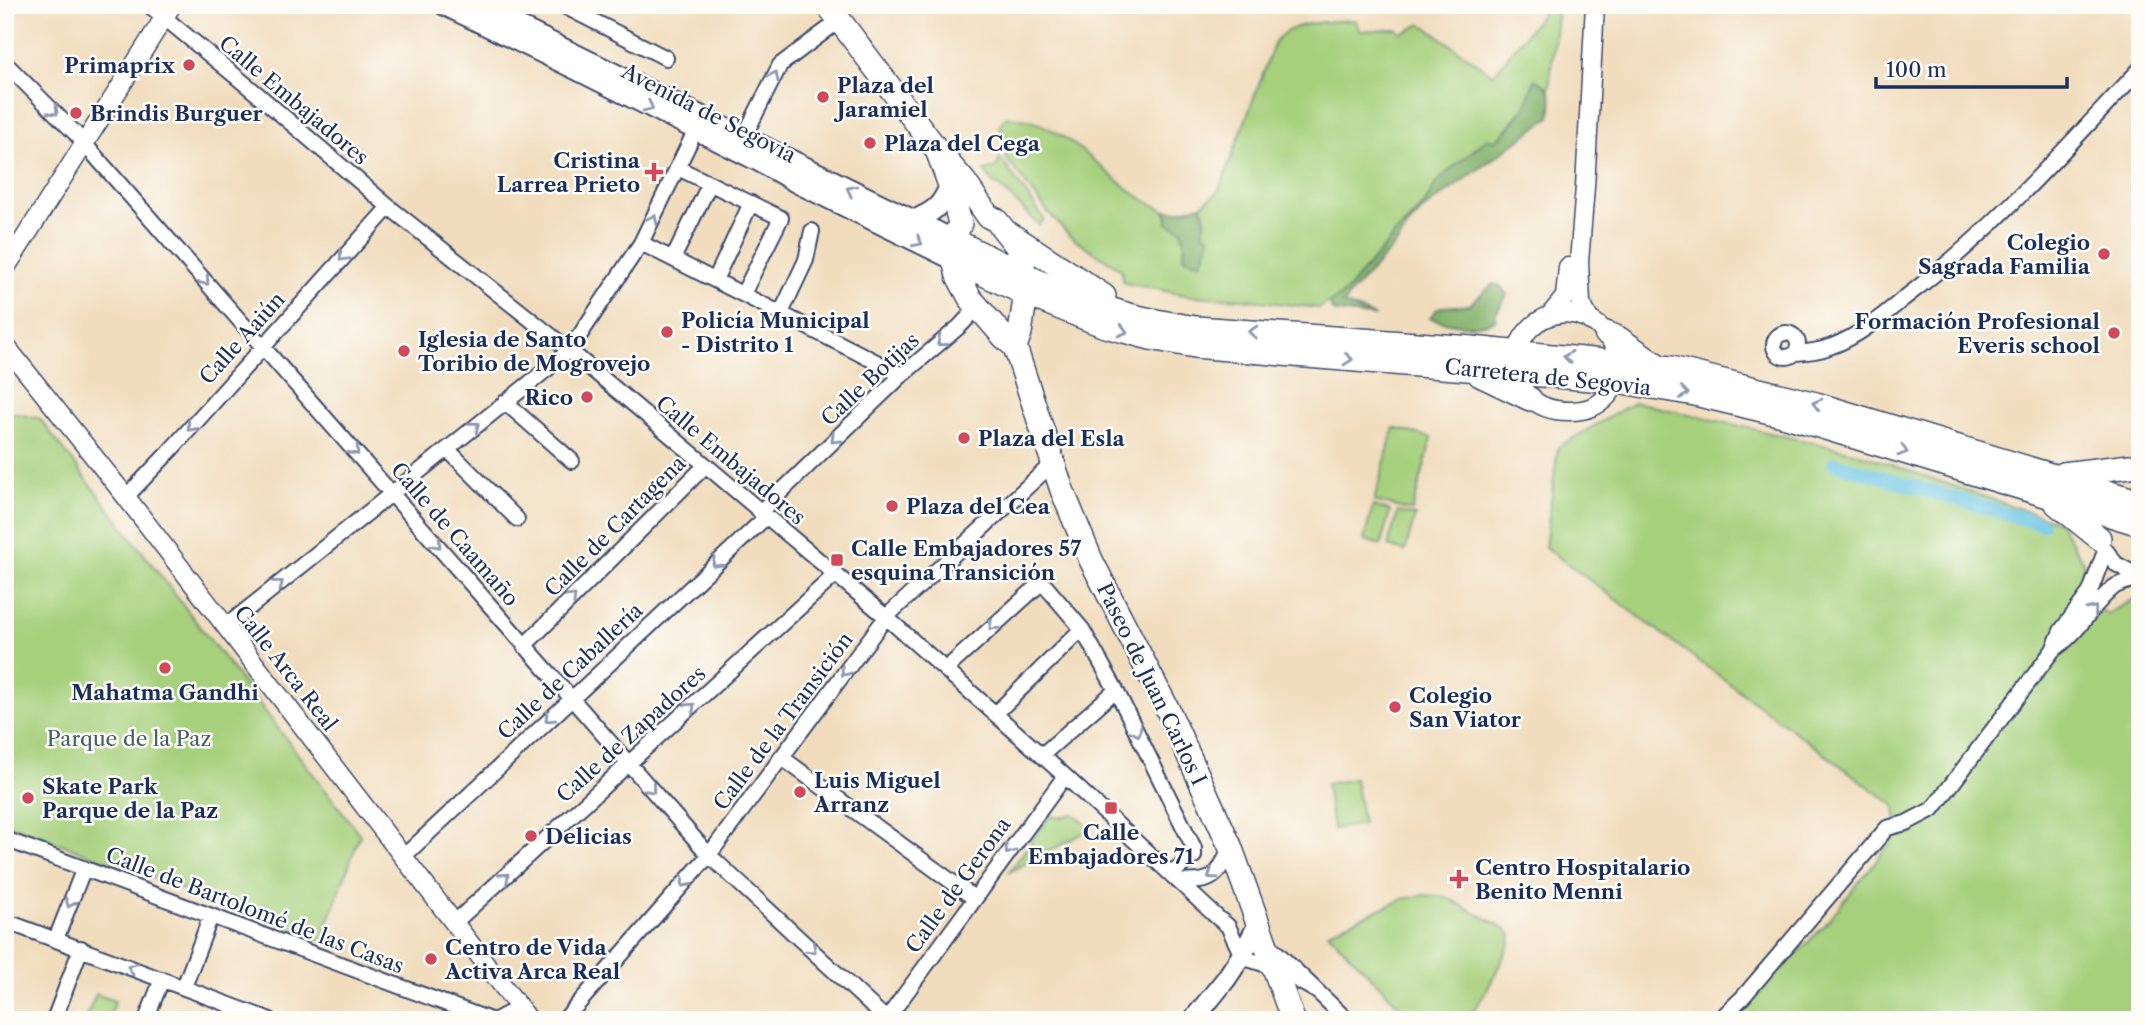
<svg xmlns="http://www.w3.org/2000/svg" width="2145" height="1025" font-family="'Libre Caslon Text',serif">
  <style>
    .green { fill: #a6d07c; stroke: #60806d; stroke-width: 2 }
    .forest { fill: #84b26c; stroke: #507065; stroke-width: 2 }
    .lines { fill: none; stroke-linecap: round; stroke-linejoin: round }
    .canal { stroke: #64c2e3; stroke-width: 14 }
    .minor-casing { stroke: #3b496c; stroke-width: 18 }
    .tertiary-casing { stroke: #3b496c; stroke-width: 21 }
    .secondary-casing { stroke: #3b496c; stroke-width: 23 }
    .primary-casing { stroke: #3b496c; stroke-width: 26 }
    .minor { stroke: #fff; stroke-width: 14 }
    .tertiary { stroke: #fff; stroke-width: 18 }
    .secondary { stroke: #fff; stroke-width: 19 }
    .primary { stroke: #fff; stroke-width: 23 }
    .oneway { stroke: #8d97ae }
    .poi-dot { fill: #d1495b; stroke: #fdfcf7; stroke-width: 2.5 }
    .labels { text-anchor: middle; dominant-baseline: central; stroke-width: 5; stroke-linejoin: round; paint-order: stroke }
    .poi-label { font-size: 21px; font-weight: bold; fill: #1b2f5e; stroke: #fdfcf7; text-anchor: start }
    .street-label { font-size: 21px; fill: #1b2f5e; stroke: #fdfcf7 }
    .park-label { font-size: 21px; fill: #455f67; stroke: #fdfcf7 }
  </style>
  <rect width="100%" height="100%" fill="#fdfcf7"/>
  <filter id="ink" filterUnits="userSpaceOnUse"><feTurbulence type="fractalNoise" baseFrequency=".0143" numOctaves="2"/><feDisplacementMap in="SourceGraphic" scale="14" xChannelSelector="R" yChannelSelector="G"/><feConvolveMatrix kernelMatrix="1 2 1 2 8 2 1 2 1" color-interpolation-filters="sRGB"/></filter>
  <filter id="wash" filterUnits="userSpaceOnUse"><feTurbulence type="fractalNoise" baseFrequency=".00686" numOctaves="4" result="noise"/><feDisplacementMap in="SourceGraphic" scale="28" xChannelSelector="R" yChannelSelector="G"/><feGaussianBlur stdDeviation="1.57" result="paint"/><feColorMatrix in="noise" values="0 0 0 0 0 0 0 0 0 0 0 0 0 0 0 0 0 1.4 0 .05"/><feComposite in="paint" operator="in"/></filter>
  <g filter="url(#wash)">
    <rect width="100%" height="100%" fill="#f1ddbe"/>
    <path class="green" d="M1558,5L1549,90L1545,85L1535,80L1526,105L1500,138L1494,141L1487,139L1478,146L1430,195L1426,202L1397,232L1344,294L1319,308L1243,299L1190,296L1125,283L1122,280V271L1119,268L1070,236L1047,211L1006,158L1008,142L1000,126L1001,122L1007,117C1021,118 1036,121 1048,128C1085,147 1112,182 1148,202C1161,210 1167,206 1168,223L1181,228L1185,243L1204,257L1210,238L1203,233L1205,218L1201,205L1217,193L1222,183L1274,44C1287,20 1331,22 1356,20L1359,31L1396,29L1402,33L1422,24L1493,75L1544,11L1545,6Z
      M1000,158L1044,219L1039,225L998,185L996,186L984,171L996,168Z
      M1635,402L1854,452L2059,522L2084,563L2078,594L2107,614L2140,596V1020H1732L1824,926L1898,833L1895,806L1545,547L1558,447Z
      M5,411L40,419L360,835L321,941L5,823Z
      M1394,428L1432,438L1412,511L1374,501Z
      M1373,506L1390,511L1381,545L1364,540Z
      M1398,512L1415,516L1405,551L1388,546Z
      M1355,779L1363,824L1333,829L1326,784Z
      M1074,814L1091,829L1009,872L1051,815L1058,818Z
      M1425,895L1446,897L1506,929L1511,935L1510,943C1498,967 1484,1003 1464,1020H1413L1328,932L1403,899Z
      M96,994L115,1001L109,1020L86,1018Z"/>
    <path class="forest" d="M1535,79C1554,90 1553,97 1550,117L1424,209L1409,225L1398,242L1353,291L1343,304L1376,317L1333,311L1329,303L1344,294L1397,232L1413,217L1426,202L1435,185L1441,178L1488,138L1494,141L1508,129L1526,105Z
      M1201,205L1205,218L1203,233L1210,238L1201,263L1186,259L1184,256L1185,243L1181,229L1168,223V214L1165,210L1178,211Z
      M1493,284L1501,287L1507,295L1496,313L1495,320C1476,330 1450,324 1430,318L1437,309L1441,307L1469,305Z"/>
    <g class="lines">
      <path class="canal" d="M1834,463L2042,524"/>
    </g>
  </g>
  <g filter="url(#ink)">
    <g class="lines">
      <defs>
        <path id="minor" d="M149,5L256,93L389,207L569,350L886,617L1065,776L1218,918L1228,926L1243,958C1270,964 1294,978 1318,992
          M562,5L666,58
          M511,23L518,5
          M5,63L75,133L709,855L887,1020
          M744,137L780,65L840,20
          M678,168L781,218L743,294
          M641,243L902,375
          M673,259L710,183
          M715,280L751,203
          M781,313L806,260L812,231
          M1774 345a12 12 0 1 1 24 0a12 12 0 1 1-24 0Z
          M1796,353C1809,352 1820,351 1832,346C1859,336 1881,317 1903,299C1991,233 2065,149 2140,69
          M505,402L572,461
          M447,449L517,519
          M126,497L168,453L389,207
          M760,512L902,375L960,326L978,307
          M2102,545L2116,564L2140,577
          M225,627L561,358L580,335L641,243L700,121
          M524,646L705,466
          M2053,650C2080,633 2090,606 2114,587C2121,582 2132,581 2140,578
          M945,670L1042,582L1082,629L1116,690L1194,848V856L1171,874
          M995,714L1082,629
          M1042,755L1116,690
          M781,757L974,898
          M5,839L490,1020
          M403,857L766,517
          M1179,881C1212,884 1219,877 1230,846
          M5,921L270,1020
          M454,923L835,575
          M56,939L84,868
          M1270,946L1347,1020
          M184,987L211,916
          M54,1020L81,948
          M146,1020L162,979
          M496,1020L511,1012L518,1005
          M564,1020L709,855L886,617L1053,463
          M886,1020L1065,776
          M1719,1020L1743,997L1887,828L1906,823L1933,809L2053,650L2061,631L2090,592L2105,551"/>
        <path id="tertiary" d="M5,269L172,5
          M1566,313C1632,319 1637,411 1570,411C1496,412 1501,316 1566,313Z
          M1551,314L1565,297L1568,267
          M1590,321L1581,303L1579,262L1585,187L1595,5
          M5,345L126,497L529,1020"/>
        <path id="secondary" d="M444,5L579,71L760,162L797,183L954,260
          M475,5L954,240
          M912,221C934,212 941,207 950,185
          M1193,1020L1226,979L1242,955L1259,923"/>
        <path id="primary" d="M828,5L937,150L964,181L988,216L996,220L1016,245L1022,260L1027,286L1020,333L1015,347
          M937,150L950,185L960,223L954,240V260L958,276L970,298L1004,337L1015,347L1062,490L1091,560L1167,708L1230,846L1293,1020
          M1010,234L1104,296
          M954,240C1009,268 1064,296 1122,313C1146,320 1171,324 1196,328L1472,348L1671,368L1816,404L2140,502
          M954,260L1026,294L1105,326L1150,338L1195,346L1282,354L1616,381L1695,394L1783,415L2140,524
          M1606,333L1618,338L1657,365
          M1480,375L1530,399
          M2063,474L2130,466
          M2057,504L2099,538"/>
      </defs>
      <use href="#minor" class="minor-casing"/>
      <use href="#tertiary" class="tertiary-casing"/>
      <use href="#secondary" class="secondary-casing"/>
      <use href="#primary" class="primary-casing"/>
      <use href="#minor" class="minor"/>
      <use href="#tertiary" class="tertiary"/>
      <use href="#secondary" class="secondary"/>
      <use href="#primary" class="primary"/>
    </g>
    <defs><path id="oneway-chevron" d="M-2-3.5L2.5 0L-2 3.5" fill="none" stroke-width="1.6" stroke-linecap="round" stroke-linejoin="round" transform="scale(1.75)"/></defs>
    <g class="oneway">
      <use href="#oneway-chevron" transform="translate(774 76) rotate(-64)"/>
      <use href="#oneway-chevron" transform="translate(649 107) rotate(27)"/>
      <use href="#oneway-chevron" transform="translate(54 111) rotate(46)"/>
      <use href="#oneway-chevron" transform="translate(851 190) rotate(-153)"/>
      <use href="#oneway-chevron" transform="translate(653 219) rotate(-64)"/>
      <use href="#oneway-chevron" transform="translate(918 242) rotate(27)"/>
      <use href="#oneway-chevron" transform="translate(343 257) rotate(133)"/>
      <use href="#oneway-chevron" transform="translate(205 281) rotate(49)"/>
      <use href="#oneway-chevron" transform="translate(1123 331) rotate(15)"/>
      <use href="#oneway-chevron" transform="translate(1253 332) rotate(-176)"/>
      <use href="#oneway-chevron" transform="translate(941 342) rotate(140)"/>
      <use href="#oneway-chevron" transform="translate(1568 357) rotate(-174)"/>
      <use href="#oneway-chevron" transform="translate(1348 359) rotate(4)"/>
      <use href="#oneway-chevron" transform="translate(1684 393) rotate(9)"/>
      <use href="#oneway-chevron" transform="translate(1817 404) rotate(-165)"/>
      <use href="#oneway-chevron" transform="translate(475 426) rotate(-39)"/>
      <use href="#oneway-chevron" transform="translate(191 427) rotate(132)"/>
      <use href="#oneway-chevron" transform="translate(835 439) rotate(136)"/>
      <use href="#oneway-chevron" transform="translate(355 451) rotate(48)"/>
      <use href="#oneway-chevron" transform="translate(1903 451) rotate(17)"/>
      <use href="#oneway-chevron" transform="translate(437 544) rotate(49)"/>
      <use href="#oneway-chevron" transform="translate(716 563) rotate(137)"/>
      <use href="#oneway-chevron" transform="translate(279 584) rotate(-38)"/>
      <use href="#oneway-chevron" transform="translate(572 598) rotate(-45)"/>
      <use href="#oneway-chevron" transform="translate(2093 610) rotate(-51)"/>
      <use href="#oneway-chevron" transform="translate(993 626) rotate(138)"/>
      <use href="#oneway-chevron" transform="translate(845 672) rotate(127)"/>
      <use href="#oneway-chevron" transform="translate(691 707) rotate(-42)"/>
      <use href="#oneway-chevron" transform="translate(549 718) rotate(137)"/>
      <use href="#oneway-chevron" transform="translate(1137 732) rotate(64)"/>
      <use href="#oneway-chevron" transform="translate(651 789) rotate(49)"/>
      <use href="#oneway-chevron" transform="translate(1009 850) rotate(126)"/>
      <use href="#oneway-chevron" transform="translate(1212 875) rotate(145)"/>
      <use href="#oneway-chevron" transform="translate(505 877) rotate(-42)"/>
      <use href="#oneway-chevron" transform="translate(685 883) rotate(132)"/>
      <use href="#oneway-chevron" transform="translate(70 903) rotate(112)"/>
      <use href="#oneway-chevron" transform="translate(812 949) rotate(42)"/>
      <use href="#oneway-chevron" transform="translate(132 968) rotate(-159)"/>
    </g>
  </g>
  <g class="poi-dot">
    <circle cx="189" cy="65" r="7"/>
    <circle cx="823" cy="97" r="7"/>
    <circle cx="76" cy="113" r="7"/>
    <circle cx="870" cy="143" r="7"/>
    <path d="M650.5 161.5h7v7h7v7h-7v7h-7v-7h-7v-7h7z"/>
    <circle cx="2104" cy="254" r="7"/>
    <circle cx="667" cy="332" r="7"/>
    <circle cx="2114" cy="333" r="7"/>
    <circle cx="404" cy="351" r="7"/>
    <circle cx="587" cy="397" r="7"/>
    <circle cx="964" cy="438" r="7"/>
    <circle cx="892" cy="506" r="7"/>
    <rect x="830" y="553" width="14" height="14" rx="3.5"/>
    <circle cx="165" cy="668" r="7"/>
    <circle cx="1395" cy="707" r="7"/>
    <circle cx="800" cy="792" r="7"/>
    <circle cx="28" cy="798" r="7"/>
    <rect x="1104" y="801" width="14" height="14" rx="3.5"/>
    <circle cx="531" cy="836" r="7"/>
    <path d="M1455.5 868.5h7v7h7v7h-7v7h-7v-7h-7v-7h7z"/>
    <circle cx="431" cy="959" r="7"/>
  </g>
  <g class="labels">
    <g class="poi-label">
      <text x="175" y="65" text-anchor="end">Primaprix</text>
      <text x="837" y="85">Plaza del<tspan x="837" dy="24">Jaramiel</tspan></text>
      <text x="90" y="113">Brindis Burguer</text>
      <text x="884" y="143">Plaza del Cega</text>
      <text x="640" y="160" text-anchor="end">Cristina<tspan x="640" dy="24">Larrea Prieto</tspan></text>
      <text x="2090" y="242" text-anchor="end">Colegio<tspan x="2090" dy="24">Sagrada Familia</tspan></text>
      <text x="681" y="320">Policía Municipal<tspan x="681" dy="24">- Distrito 1</tspan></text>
      <text x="2100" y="321" text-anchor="end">Formación Profesional<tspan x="2100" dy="24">Everis school</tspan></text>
      <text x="418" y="339">Iglesia de Santo<tspan x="418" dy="24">Toribio de Mogrovejo</tspan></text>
      <text x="573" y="397" text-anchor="end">Rico</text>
      <text x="978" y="438">Plaza del Esla</text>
      <text x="906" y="506">Plaza del Cea</text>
      <text x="851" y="548">Calle Embajadores 57<tspan x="851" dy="24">esquina Transición</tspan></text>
      <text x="165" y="692" text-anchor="middle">Mahatma Gandhi</text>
      <text x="1409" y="695">Colegio<tspan x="1409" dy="24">San Viator</tspan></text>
      <text x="814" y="780">Luis Miguel<tspan x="814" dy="24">Arranz</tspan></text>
      <text x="42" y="786">Skate Park<tspan x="42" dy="24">Parque de la Paz</tspan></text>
      <text x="1111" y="832" text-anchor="middle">Calle<tspan x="1111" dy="24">Embajadores 71</tspan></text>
      <text x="545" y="836">Delicias</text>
      <text x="1475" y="867">Centro Hospitalario<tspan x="1475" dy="24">Benito Menni</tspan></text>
      <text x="445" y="947">Centro de Vida<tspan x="445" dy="24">Activa Arca Real</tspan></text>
    </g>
    <g class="street-label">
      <text transform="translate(294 100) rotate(40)">Calle Embajadores</text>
      <text transform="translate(709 113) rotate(27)">Avenida de Segovia</text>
      <text transform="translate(242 338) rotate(-48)">Calle Aaiún</text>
      <text transform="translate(1548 377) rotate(6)">Carretera de Segovia</text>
      <text transform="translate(870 379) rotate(-43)">Calle Botijas</text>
      <text transform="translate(731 460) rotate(40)">Calle Embajadores</text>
      <text transform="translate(615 526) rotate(-45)">Calle de Cartagena</text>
      <text transform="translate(455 534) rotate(49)">Calle de Caamaño</text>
      <text transform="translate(286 668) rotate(52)">Calle Arca Real</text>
      <text transform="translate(570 671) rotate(-43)">Calle de Caballería</text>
      <text transform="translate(1152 684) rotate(64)">Paseo de Juan Carlos I</text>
      <text transform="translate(783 721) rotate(-53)">Calle de la Transición</text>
      <text transform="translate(631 734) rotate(-42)">Calle de Zapadores</text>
      <text transform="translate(958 885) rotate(-54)">Calle de Gerona</text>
      <text transform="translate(255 910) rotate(21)">Calle de Bartolomé de las Casas</text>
    </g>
    <g class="park-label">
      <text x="129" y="738">Parque de la Paz</text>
    </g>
  </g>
  <rect width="2145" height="1025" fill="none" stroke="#fdfcf7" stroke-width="28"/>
  <path d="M1876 77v10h191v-10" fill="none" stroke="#1b2f5e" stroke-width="3.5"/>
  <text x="1886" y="77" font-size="21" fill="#1b2f5e" stroke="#fdfcf7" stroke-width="5" paint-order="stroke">100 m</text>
</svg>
